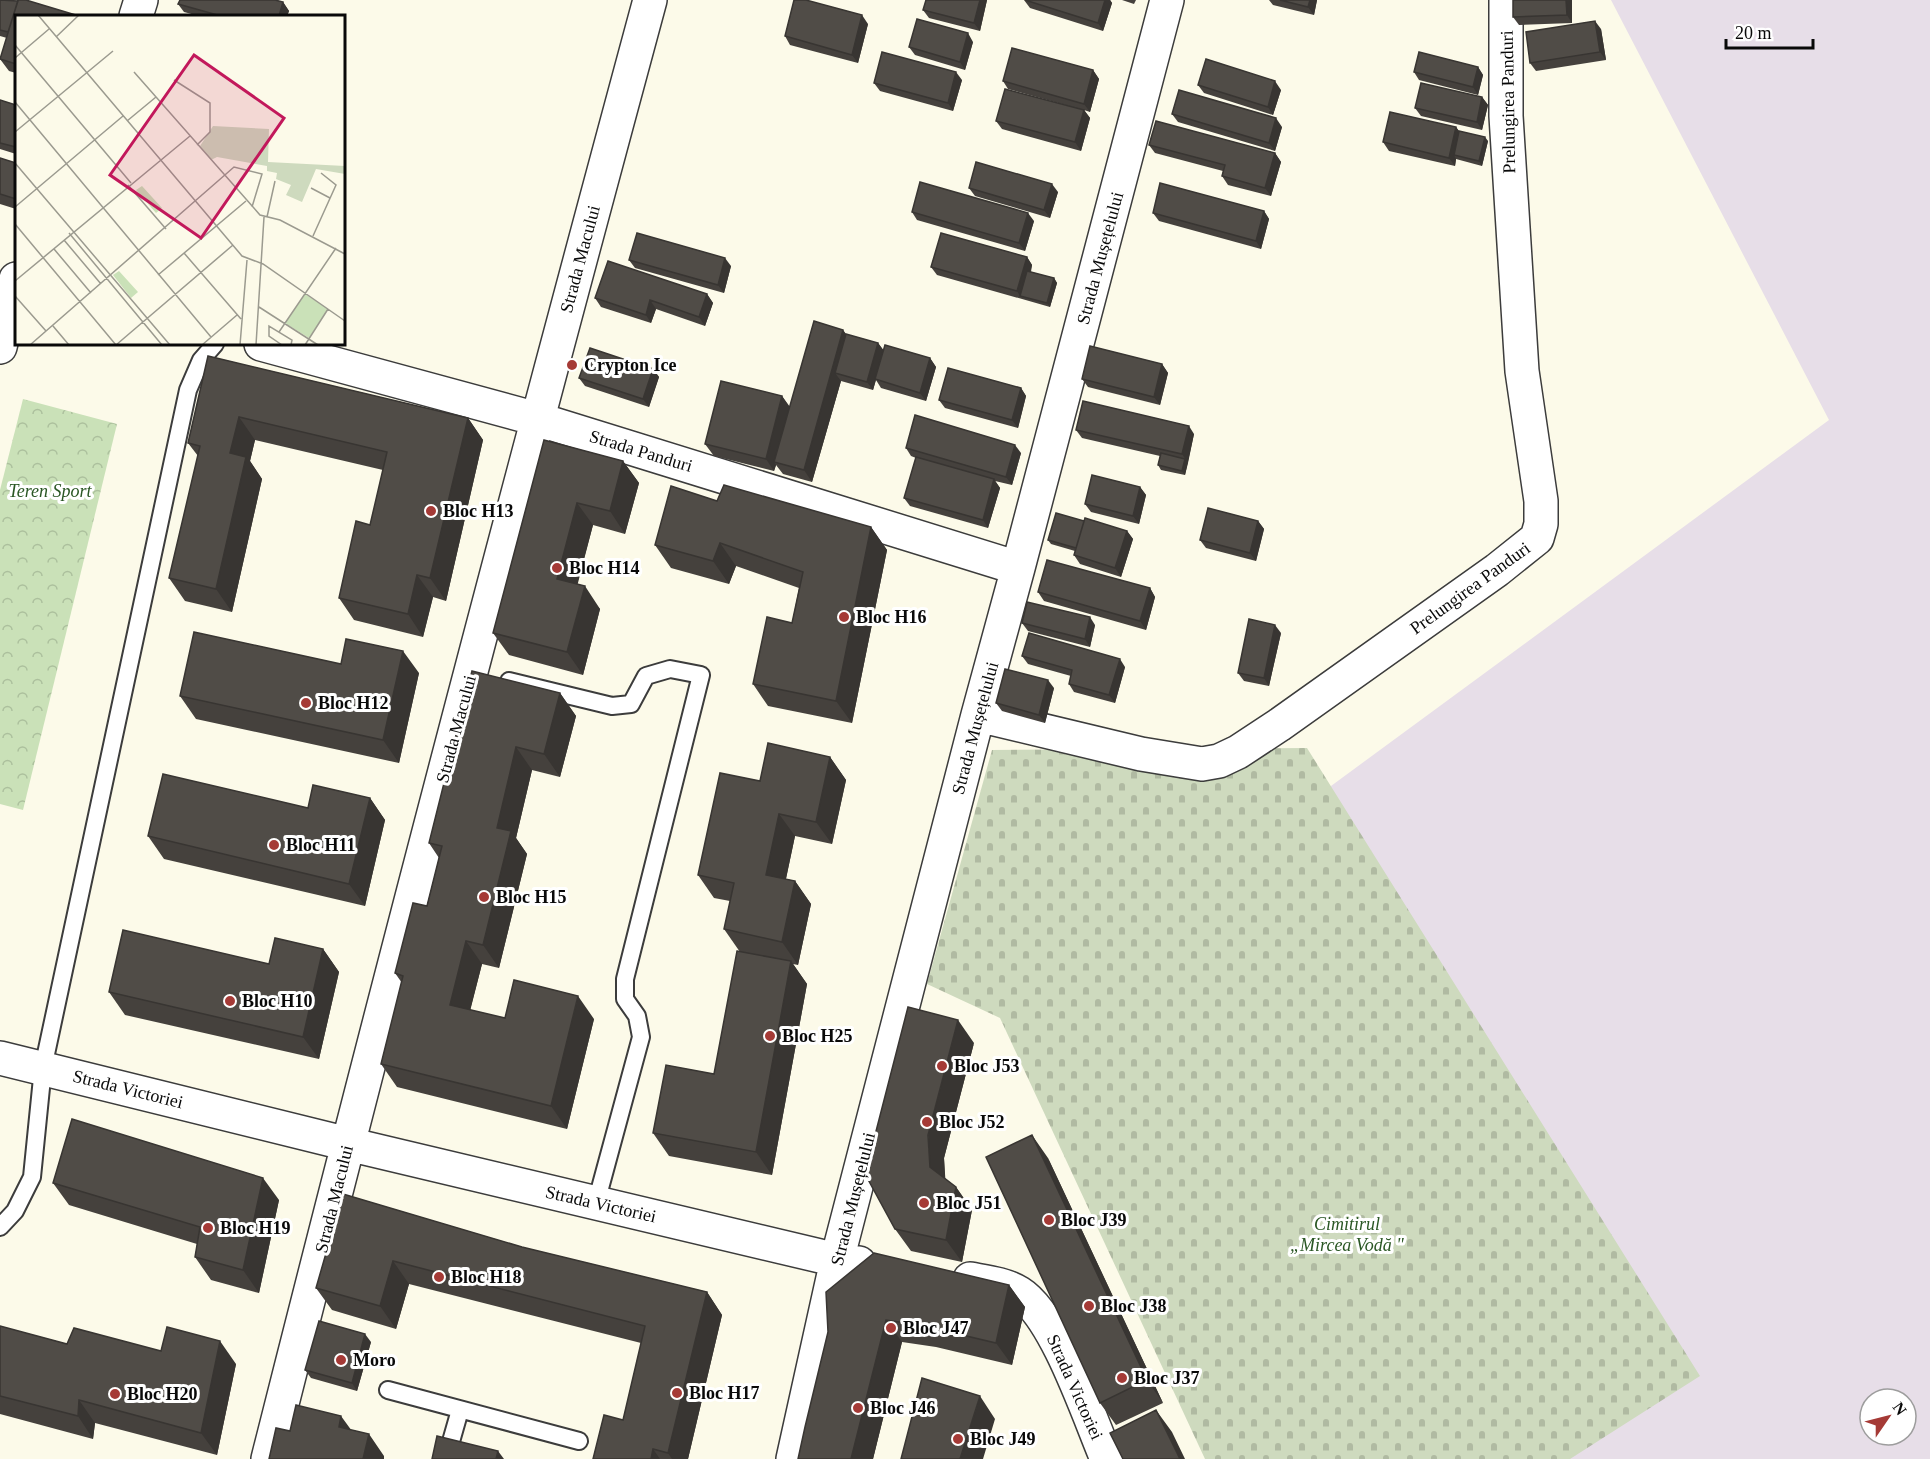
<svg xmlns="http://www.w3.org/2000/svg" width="1930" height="1459" font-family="Georgia,serif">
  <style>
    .industrial { fill: #e7dee8; fill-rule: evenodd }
    .cemetery { fill: url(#cemetery-stones) }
    .park { fill: url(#park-crowns) }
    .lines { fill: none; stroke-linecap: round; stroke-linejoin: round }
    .service-casing { stroke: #3c3c3c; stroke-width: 20 }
    .minor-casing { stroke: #3c3c3c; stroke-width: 36 }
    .service { stroke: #fff; stroke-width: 16 }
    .minor { stroke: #fff; stroke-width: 33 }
    .wall { fill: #45413d }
    .shaded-wall { fill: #383532 }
    .building { fill: #504c47; stroke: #383532; stroke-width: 1.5 }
    .poi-dot { fill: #a53a36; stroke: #fff; stroke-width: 2 }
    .labels { text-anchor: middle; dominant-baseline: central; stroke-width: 6; stroke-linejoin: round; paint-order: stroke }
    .street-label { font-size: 18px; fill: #090909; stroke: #fff }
    .poi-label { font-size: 18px; font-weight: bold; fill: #090909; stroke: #fff; text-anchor: start }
    .park-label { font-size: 18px; font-style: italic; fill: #2a5724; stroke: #fff }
    .inset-road { fill: none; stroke: #9b9a8f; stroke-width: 1.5 }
    .view { fill: #c2185b; fill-opacity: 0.15; stroke: #c2185b; stroke-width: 3 }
    .inset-edge { fill: none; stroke: #090909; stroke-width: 3 }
  </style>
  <defs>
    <pattern id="cemetery-stones" width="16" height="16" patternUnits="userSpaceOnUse" patternTransform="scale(1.5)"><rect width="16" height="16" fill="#cedabe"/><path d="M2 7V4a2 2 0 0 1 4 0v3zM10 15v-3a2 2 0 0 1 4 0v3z" fill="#b0baa2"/></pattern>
    <pattern id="park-crowns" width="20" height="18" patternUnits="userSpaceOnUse" patternTransform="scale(1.5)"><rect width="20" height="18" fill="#cae1b8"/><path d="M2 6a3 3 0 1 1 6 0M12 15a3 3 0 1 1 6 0" fill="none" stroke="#acc09d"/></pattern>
  </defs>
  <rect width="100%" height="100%" fill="#fcfae9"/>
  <path class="industrial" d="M1611,0H1930V1459H1263L1282,822L1829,420ZM1870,1399H1906V1435H1870Z"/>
  <path class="cemetery" d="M1307,748L1700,1376L1570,1459H1205L1000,1018L927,984L992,750Z"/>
  <path class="park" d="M23,399L117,424L23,810L0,804V490Z"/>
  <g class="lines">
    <defs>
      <path id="service" d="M509,681L612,706L631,704L646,676L670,669L701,675L625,979V999L637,1016L641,1037L596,1203
        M0,1227L15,1211L32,1177L43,1068L188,390L201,360L215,344
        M388,1390L579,1441
        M446,1459L460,1410"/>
      <path id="minor" d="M136,16L141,0
        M261,344L537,419L1018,568
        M0,347L16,279
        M978,715L1141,754L1202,764L1219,761L1238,752L1279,725L1497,570L1537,538L1541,524V501L1522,371L1506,116V0
        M0,1058L348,1144L837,1260L859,1263
        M970,1279C986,1282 1005,1284 1019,1293C1056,1316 1089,1417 1107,1459
        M268,1459C391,971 519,485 650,0
        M793,1459L837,1260L978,715L1018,568L1167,0"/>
    </defs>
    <use href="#service" class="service-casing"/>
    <use href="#minor" class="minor-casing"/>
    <use href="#service" class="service"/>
    <use href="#minor" class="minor"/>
  </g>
  <path class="wall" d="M0,0L16,16V73L9,71L0,59L7,38L0,36Z
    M926,0H987L980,31L929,18L923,10Z
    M1024,0H1110L1112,3L1103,31L1030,8Z
    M1122,0H1136L1134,4Z
    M1269,0H1317L1314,15L1273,5Z
    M1513,0H1572V23L1519,25L1513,17Z
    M283,2L289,11L287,16H199L184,12L178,4Z
    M868,24L858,63L790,45L785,36Z
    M1601,29L1606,60L1536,71L1530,63Z
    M973,42L965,70L915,55L909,47Z
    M1478,67L1483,75L1478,95L1419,80L1414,72Z
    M1093,70L1099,79L1090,112L1084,110L1090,118L1081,151L1002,129L996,121L1076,108L1008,89L1003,81Z
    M962,80L953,111L880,91L874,83Z
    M1198,85L1281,90L1273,115L1204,93Z
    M1482,97L1488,105L1482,130L1421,116L1415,108Z
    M0,100L16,105V154L0,149Z
    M1172,114L1282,127L1275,151L1178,122Z
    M1456,127L1459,131L1488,141L1482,166L1456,159L1455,166L1389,151L1383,142Z
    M1149,145L1275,153L1281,162L1271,196L1228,185L1222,176L1223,171L1155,153Z
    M0,158L16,163V209L0,204Z
    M969,188L1058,192L1050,218L975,196Z
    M1264,211L1269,219L1261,249L1159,221L1153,213Z
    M912,212L1034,221L1025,251L917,220Z
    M1027,257L1032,265L1031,272L1054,278L1057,283L1050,307L937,275L931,267Z
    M629,260L731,266L724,293L635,268Z
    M707,294L713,303L705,326L656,309L651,323L601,307L595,298Z
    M843,330L846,334L878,343L884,351L930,358L936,367L926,401L881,388L876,380L873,390L841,381L812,482L783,474L776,465L774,471L714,456L705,444L782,396L790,407Z
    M208,356L468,418L483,440L446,601L433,597L423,637L354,620L339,598L370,525L383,470L255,440L250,461L262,479L232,612L185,601L169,578L198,456L188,443Z
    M1162,364L1168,373L1160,405L1088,387L1082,379Z
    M653,369L659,377L649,407L585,386L579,378Z
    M1021,388L1026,396L1018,428L945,408L939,400Z
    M1076,430L1194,434L1185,475L1161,470L1158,465L1160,456L1082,438Z
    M544,440L623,461L639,483L625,534L593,525L577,584L600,609L583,675L509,655L493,633Z
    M906,448L1021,453L1012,485L995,481L1000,488L988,528L910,506L904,498L916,458L911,456Z
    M1140,487L1146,495L1139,524L1091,512L1085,504Z
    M717,501L871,527L887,550L852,723L768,706L753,684L792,623L799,588L736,566L729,584L671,568L655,545Z
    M1084,521L1127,531L1133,539L1121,577L1080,564L1074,555L1075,551L1051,544L1048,540Z
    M1258,521L1264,529L1256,561L1206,548L1200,540Z
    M1150,588L1155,597L1146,630L1044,601L1038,592Z
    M1022,623L1095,625L1090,647L1028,631Z
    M1281,633L1269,686L1244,681L1238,673Z
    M1022,656L1125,667L1115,703L1074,692L1069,684L1071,676L1028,664Z
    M419,673L399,763L196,719L180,696Z
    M1054,688L1045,723L1002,711L996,703Z
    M560,693L576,716L560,777L532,770L516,838L527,854L499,968L482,964L470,1010L505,1018L594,1019L567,1129L397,1087L381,1064L402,983L395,973L427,906L439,858L429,843Z
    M830,757L846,780L832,844L795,836L786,879L795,881L811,904L798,965L793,964L807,984L772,1175L669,1156L653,1133L714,1074L740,952L724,929L730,901L714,898L698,875Z
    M370,798L385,820L365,906L164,859L148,836Z
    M323,949L339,972L319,1059L125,1015L109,992L269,964Z
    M974,1043L944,1158L945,1179L956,1187L972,1210L962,1262L911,1251L895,1229Z
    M1048,1158L1163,1403L1116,1425L1100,1403Z
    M53,1183L279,1200L259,1293L211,1280L195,1257L197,1244L69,1205Z
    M343,1194L522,1247L707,1292L722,1315L688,1459H593L623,1420L641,1343L409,1284L396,1329L332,1310L316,1288Z
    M1009,1285L1025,1307L1012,1365L936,1347L902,1342L873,1459H798L828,1332Z
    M0,1326L67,1344L236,1364L217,1455L95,1423L93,1439L0,1414Z
    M371,1342L357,1391L311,1378L305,1370Z"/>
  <path class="shaded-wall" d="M980,0H987L980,31L974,23Z
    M1105,0H1110L1112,3L1103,31L1098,23Z
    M1310,0H1317L1314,15L1308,7Z
    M1566,0H1572V23L1567,15Z
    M283,2L289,11L287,16H279Z
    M862,15L868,24L858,63L852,55Z
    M1595,21L1601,29L1606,60L1600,52Z
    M968,33L973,42L965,70L960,62Z
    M1478,67L1483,75L1478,95L1473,87Z
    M1093,70L1099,79L1090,112L1084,104Z
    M956,72L962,80L953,111L948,103Z
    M1275,81L1281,90L1273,115L1268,107Z
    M1482,97L1488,105L1482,130L1477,122Z
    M1084,110L1090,118L1081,151L1075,142Z
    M1276,118L1282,127L1275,151L1269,143Z
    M1456,127L1462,136L1454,155L1456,159L1455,166L1449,158Z
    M1485,137L1488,141L1482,166L1479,161Z
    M1275,153L1281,162L1271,196L1265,188Z
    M1052,184L1058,192L1050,218L1044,210Z
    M1264,211L1269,219L1261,249L1256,241Z
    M1028,213L1034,221L1025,251L1019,243Z
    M1027,257L1032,265L1024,297L1020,296L1017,291Z
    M725,258L731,266L724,293L718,285Z
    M1054,278L1057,283L1050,307L1047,303Z
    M707,294L713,303L705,326L699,317Z
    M650,300L656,309L651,323L646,315Z
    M843,330L851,342L835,373L841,381L812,482L804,470Z
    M878,343L884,351L873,390L867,382Z
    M930,358L936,367L926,401L920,393Z
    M1162,364L1168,373L1160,405L1154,397Z
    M653,369L659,377L649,407L643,399Z
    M1021,388L1026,396L1018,428L1012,420Z
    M782,396L790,408L774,462L776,465L774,471L766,459Z
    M239,417L255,440L250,461L262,479L232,612L216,589L230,453Z
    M468,418L483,440L446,601L430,578Z
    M1189,426L1194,434L1188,463L1182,454Z
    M1015,445L1021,453L1012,485L1006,477Z
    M1185,459L1188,463L1185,475L1182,471Z
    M623,461L639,483L625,534L610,511Z
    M994,479L1000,488L988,528L983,520Z
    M1140,487L1146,495L1139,524L1133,516Z
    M577,503L593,525L573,602L557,579Z
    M1258,521L1264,529L1256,561L1250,553Z
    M871,527L887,550L852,723L836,701Z
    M1127,531L1133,539L1121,577L1115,568Z
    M720,543L736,566L729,584L713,561Z
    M417,575L433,597L423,637L408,614Z
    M585,586L600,609L583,675L567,652Z
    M1150,588L1155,597L1146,630L1140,621Z
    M1090,617L1095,625L1090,647L1085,639Z
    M1275,625L1281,633L1269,686L1264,678Z
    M403,651L419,673L399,763L383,740Z
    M1120,659L1125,667L1115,703L1109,695Z
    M1048,680L1054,688L1045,723L1039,715Z
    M560,693L576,716L560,777L544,754Z
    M516,747L532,770L516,838L527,854L499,968L483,945L497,828Z
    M830,757L846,780L832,844L816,822Z
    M370,798L385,820L365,906L349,884Z
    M779,814L795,836L782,897L766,875Z
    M795,881L811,904L798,965L782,942Z
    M466,941L482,964L466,1027L450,1005Z
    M323,949L339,972L319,1059L303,1037Z
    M791,961L807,984L772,1175L756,1152Z
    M578,996L594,1019L567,1129L551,1106Z
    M958,1020L974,1043L944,1158L946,1189L930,1167L928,1135Z
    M1032,1135L1048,1158L1163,1403L1147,1380Z
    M263,1178L279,1200L259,1293L243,1270Z
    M956,1187L972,1210L962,1262L946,1240Z
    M393,1261L409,1284L396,1329L380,1306Z
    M1009,1285L1025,1307L1012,1365L996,1343Z
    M707,1292L722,1315L688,1459H672L668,1453Z
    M886,1320L902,1342L873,1459H851Z
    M365,1334L371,1342L357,1391L352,1383Z
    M220,1341L236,1364L217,1455L201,1433Z
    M980,1396L995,1419L983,1459H960Z
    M79,1400L95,1423L93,1439L78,1416Z
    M1156,1410L1172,1432L1185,1459H1180Z
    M341,1416L357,1438L339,1427Z
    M369,1434L384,1456V1459H363Z
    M653,1449L660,1459H651Z
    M498,1451L504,1459H496Z"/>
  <path class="building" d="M0,0L18,1L8,32L0,30Z
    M18,0H26L79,16H16V64L0,59Z
    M180,0H275L283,2L279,16H221L178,4Z
    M794,0H806L862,15L852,55L785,36Z
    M926,0H980L974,23L923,10Z
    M1025,0H1105L1098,23Z
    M1280,0H1310L1308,7Z
    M1513,0H1566L1567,15L1513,17Z
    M917,19L968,33L960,62L909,47Z
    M1595,21L1600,52L1530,63L1526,32Z
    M1012,48L1093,70L1084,104L1003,81Z
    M882,52L956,72L948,103L874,83Z
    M1419,52L1478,67L1473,87L1414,72Z
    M1206,59L1275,81L1268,107L1198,85Z
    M1421,83L1482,97L1477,122L1415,108Z
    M1005,89L1084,110L1075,142L996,121Z
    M1179,90L1276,118L1269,143L1172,114Z
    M0,100L16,105V147L0,143Z
    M1390,112L1456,127L1449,158L1383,142Z
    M1156,121L1275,153L1265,188L1222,176L1225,165L1149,145Z
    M1459,131L1485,137L1479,161L1454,155Z
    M0,158L16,163V199L0,194Z
    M976,162L1052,184L1044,210L969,188Z
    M920,182L1028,213L1019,243L912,212Z
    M1160,183L1264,211L1256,241L1153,213Z
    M637,233L725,258L718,285L629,260Z
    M941,233L1027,257L1017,291L931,267Z
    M608,261L707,294L699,317L650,300L646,315L595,298Z
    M1027,271L1054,278L1047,303L1020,296Z
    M814,321L843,330L804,470L774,462Z
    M846,334L878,343L867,382L835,373Z
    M885,345L930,358L920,393L875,379Z
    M1090,346L1162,364L1154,397L1082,379Z
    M590,348L653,369L643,399L579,378Z
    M208,356L468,418L430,578L417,575L408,614L339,598L356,521L370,525L387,452L239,417L230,453L246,457L216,589L169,578L200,446L188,443Z
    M948,368L1021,388L1012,420L939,400Z
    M721,381L782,396L766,459L705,444Z
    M1083,401L1189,426L1182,454L1076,430Z
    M915,415L1015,445L1006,477L906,448Z
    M544,440L623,461L610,511L577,503L557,579L585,586L567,652L493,633Z
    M1161,453L1185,459L1182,471L1158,465Z
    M916,457L994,479L983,520L904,498Z
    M1092,475L1140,487L1133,516L1085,504Z
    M724,485L871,527L836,701L753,684L767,617L792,623L803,572L720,543L713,561L655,545L671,486L717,501Z
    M1208,508L1258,521L1250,553L1200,540Z
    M1056,513L1084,521L1076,548L1048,540Z
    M1085,518L1127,531L1115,568L1074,555Z
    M1047,560L1150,588L1140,621L1038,592Z
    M1027,602L1090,617L1085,639L1022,623Z
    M1249,619L1275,625L1264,678L1238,673Z
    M194,632L341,664L346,639L403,651L383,740L180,696Z
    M1029,633L1120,659L1109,695L1069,684L1072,670L1022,656Z
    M1005,669L1048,680L1039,715L996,703Z
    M472,671L560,693L544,754L516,747L497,828L511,831L483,945L466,941L450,1005L505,1018L514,980L578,996L551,1106L381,1064L403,976L395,973L413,903L427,906L442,846L429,843Z
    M768,743L830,757L816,822L779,814L766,875L795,881L782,942L724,929L734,883L698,875L720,773L760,781Z
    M163,774L308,808L313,785L370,798L349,884L148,836Z
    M123,930L269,964L275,938L323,949L303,1037L109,992Z
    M737,951L791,961L756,1152L653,1133L666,1065L714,1074Z
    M908,1007L958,1020L928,1135L930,1167L956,1187L946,1240L895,1229L865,1174Z
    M72,1119L263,1178L243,1270L195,1257L200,1227L53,1183Z
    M1032,1135L1147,1380L1100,1403L986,1157Z
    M343,1194L522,1247L707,1292L668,1453L653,1449L651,1459H593L604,1415L623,1420L645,1326L393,1261L380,1306L316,1288Z
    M874,1253L1009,1285L996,1343L920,1325L886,1320L851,1459H798L805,1427L828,1332L826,1292Z
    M319,1321L365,1334L352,1383L305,1370Z
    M0,1326L67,1344L74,1328L161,1351L167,1327L220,1341L201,1433L79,1400L78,1416L0,1396Z
    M922,1378L980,1396L960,1459H901Z
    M296,1405L341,1416L339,1427L369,1434L363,1459H269L276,1428L290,1431Z
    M1156,1410L1180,1459H1123L1110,1433Z
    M437,1436L498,1451L496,1459H432Z"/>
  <g class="poi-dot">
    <circle cx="572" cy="365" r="6"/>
    <circle cx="431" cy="511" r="6"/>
    <circle cx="557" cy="568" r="6"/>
    <circle cx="844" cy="617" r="6"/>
    <circle cx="306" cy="703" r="6"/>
    <circle cx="274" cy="845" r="6"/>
    <circle cx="484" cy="897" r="6"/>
    <circle cx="230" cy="1001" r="6"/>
    <circle cx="770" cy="1036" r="6"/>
    <circle cx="942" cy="1066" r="6"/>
    <circle cx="927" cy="1122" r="6"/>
    <circle cx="924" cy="1203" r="6"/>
    <circle cx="1049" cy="1220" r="6"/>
    <circle cx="208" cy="1228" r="6"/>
    <circle cx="439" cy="1277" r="6"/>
    <circle cx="1089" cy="1306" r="6"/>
    <circle cx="891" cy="1328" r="6"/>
    <circle cx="341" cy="1360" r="6"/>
    <circle cx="1122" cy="1378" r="6"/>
    <circle cx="677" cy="1393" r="6"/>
    <circle cx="115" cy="1394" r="6"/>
    <circle cx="858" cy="1408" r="6"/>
    <circle cx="958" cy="1439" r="6"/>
  </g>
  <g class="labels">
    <g class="street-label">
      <text transform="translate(1508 102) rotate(-91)">Prelungirea Panduri</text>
      <text transform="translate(1100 258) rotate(-75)">Strada Mușețelului</text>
      <text transform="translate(580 259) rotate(-75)">Strada Macului</text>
      <text transform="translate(641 451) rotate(17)">Strada Panduri</text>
      <text transform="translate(1470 588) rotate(-36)">Prelungirea Panduri</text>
      <text transform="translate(975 728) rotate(-75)">Strada Mușețelului</text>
      <text transform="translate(456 729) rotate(-75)">Strada Macului</text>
      <text transform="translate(128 1089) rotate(14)">Strada Victoriei</text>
      <text transform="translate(334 1199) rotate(-76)">Strada Macului</text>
      <text transform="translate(853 1199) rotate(-76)">Strada Mușețelului</text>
      <text transform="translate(601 1204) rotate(13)">Strada Victoriei</text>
      <text transform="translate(1075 1387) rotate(66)">Strada Victoriei</text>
    </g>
    <g class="poi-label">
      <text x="584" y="365">Crypton Ice</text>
      <text x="443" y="511">Bloc H13</text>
      <text x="569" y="568">Bloc H14</text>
      <text x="856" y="617">Bloc H16</text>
      <text x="318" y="703">Bloc H12</text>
      <text x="286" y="845">Bloc H11</text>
      <text x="496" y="897">Bloc H15</text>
      <text x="242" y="1001">Bloc H10</text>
      <text x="782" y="1036">Bloc H25</text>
      <text x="954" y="1066">Bloc J53</text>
      <text x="939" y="1122">Bloc J52</text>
      <text x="936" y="1203">Bloc J51</text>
      <text x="1061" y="1220">Bloc J39</text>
      <text x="220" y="1228">Bloc H19</text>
      <text x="451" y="1277">Bloc H18</text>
      <text x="1101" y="1306">Bloc J38</text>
      <text x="903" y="1328">Bloc J47</text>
      <text x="353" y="1360">Moro</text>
      <text x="1134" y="1378">Bloc J37</text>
      <text x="689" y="1393">Bloc H17</text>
      <text x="127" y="1394">Bloc H20</text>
      <text x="870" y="1408">Bloc J46</text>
      <text x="970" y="1439">Bloc J49</text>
    </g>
    <g class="park-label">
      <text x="50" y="491">Teren Sport</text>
      <text x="1347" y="1224">Cimitirul<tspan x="1347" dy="21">„Mircea Vodă "</tspan></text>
    </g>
  </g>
  <g transform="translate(15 15)">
    <rect width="330" height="330" fill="#fcfae9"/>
    <path d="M198,111L254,114L253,147L330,151V159L301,154L287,187L271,180L276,170L261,164L262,158L252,156V151L202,142L196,145L185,131Z" fill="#cedabe"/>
    <path d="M127,171L147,193L141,198L121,175ZM104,256L123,277L116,283L98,260ZM290,279L313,294L294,323L270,308Z" fill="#cae1b8"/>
    <path class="inset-road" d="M23,0L227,241L248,249L330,306M41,22L64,0M0,30L116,168M0,43L34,14M119,57L245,200L265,205L330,239M159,65L195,88V117L182,130M0,87L196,322M112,106L141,82M0,117L98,36M0,148L155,330M113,170L151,214M296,173L315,183M0,192L108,101M252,202L260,166M0,209L101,330M54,218L147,330M298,221L321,170L306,158M49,225L86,269M39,234L76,278M169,238L226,304M143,260L231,186M0,266L175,121M0,281L31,316M244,292L303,330M38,311L54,330M264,317L321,233M15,330L219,152L247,159L237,192M101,330L218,230M187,330L222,300M225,330L232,245M241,330L249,202M267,330L254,321V311L277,325L276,330M290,330L313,294"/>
    <path class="view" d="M179,40L269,103L186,223L95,160Z"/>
    <rect width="330" height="330" class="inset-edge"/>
  </g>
  <g transform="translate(1888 1417) rotate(55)"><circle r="28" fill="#ffffff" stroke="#9d9d9d" stroke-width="1.5"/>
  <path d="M0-4.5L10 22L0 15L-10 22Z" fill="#a53a36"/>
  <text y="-9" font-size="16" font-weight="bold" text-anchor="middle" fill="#090909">N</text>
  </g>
  <path d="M1726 39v9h87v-9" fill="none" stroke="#090909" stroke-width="3"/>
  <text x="1735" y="39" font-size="18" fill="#090909" stroke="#ffffff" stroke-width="4.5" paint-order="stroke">20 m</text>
</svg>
